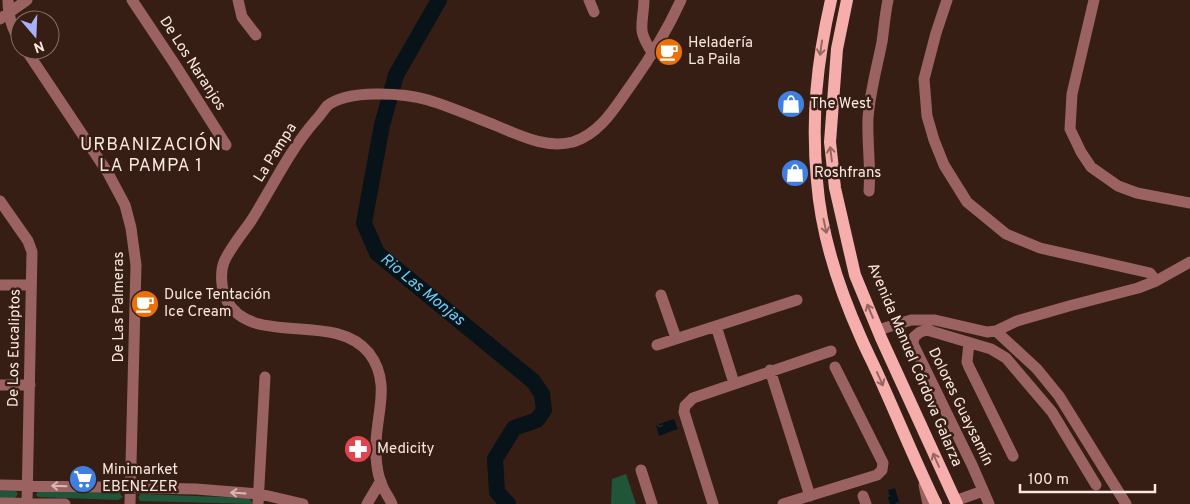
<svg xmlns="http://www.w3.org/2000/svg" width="1190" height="504" font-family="Overpass,sans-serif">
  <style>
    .green { fill: #21553a }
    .water { fill: url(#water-ripples) }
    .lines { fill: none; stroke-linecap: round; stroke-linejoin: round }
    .river { stroke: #071318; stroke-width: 16 }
    .minor { stroke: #9b6262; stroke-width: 11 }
    .major { stroke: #f6aead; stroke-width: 12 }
    .oneway { stroke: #966660 }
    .oneway2 { stroke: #d8b8b4 }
    .labels { text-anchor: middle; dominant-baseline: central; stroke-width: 5; stroke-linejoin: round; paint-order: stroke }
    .poi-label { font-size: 15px; fill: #f9e7e0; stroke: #371e14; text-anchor: start }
    .street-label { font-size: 15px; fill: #f9e7e0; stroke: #371e14 }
    .water-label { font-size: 16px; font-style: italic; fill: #69cdf4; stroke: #371e14 }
    .quarter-label { font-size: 18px; letter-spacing: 1px; fill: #f9e7e0; stroke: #371e14 }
  </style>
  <defs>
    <pattern id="water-ripples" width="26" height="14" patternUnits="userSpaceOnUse" patternTransform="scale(1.25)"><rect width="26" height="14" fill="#071318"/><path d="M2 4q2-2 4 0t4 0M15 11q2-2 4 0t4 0" fill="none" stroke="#2c3539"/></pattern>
  </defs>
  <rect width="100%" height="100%" fill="#371e14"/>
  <path class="green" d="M626,474L636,504H611L612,479Z
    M0,491H16L18,494L15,498H0Z
    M38,491L119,493L123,497L118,500L38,497L36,495Z
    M141,494L249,498L252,502V504L140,501L138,497Z"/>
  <path class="water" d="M674,419L678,429L659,436L656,425Z
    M895,488L900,504H890L887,495L889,494L888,490Z"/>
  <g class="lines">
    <path class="river" id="s1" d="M439,0L396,75L382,125L364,223L377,253L533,381L542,394L544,410L537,420L514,428L495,459L497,492L508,504"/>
    <path class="minor" d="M8,0C8,15 11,28 20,41
      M132,0L174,63L226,145
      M238,0L242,17L256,35
      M589,0L594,12
      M644,0C643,28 636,28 653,54
      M947,0L936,33L924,79L927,116L934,140L944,165L967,202L1006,234L1040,248L1150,273L1156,281
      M1094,0L1072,94L1070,129L1081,152L1091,167L1118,186L1137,193L1190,203
      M0,19L27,0
      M26,50L108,173L125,205L131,228L136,265L130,504
      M869,191C871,167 867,143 868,118C870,92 877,67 882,42C884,28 885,14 888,0
      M0,201L28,241L32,252L27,504
      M0,285H31
      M661,295L676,338
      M716,326L734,383
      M878,330L911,320H935L987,332L996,331L1017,321L1069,306L1138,288L1156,281L1190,262
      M996,331L1037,369L1059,396L1126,504
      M969,343L967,362L969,367L1013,456
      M657,345L797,300
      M770,370L810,496
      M0,385H30
      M641,470L652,504
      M0,485L196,489L260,494L303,504
      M924,485L928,504
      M863,496L866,504
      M955,501L983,491
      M0,503L65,504
      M258,504L265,377
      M367,504L380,482
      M392,504C389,497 383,490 381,482C377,474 375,453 376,443C377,411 391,382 369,353C334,310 253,348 227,301C221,291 220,272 224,262C230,248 242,234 251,221C272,188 289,151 315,121C319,117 323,111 327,106C347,89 404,93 428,100C451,107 474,117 497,126C521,136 547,149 573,142C601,133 615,107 631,85C651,57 667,31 681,0
      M713,504L684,412L685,406L693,398L831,351
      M783,504L877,475L882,470L883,463L835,367
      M989,504L972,465L913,344L914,337L920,332L927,330L991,349L1006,358L1052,412L1096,485"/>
    <path class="major" d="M831,0C817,61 811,118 817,181C821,234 839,289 861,338C867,352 874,365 880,379C899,421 916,463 936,504
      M847,0L837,49L830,142L835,188L855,275L881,338L957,504"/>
  </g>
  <defs><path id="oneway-shaft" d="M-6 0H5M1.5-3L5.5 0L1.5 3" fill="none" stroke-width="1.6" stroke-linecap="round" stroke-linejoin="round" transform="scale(1.25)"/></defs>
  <g class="oneway">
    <use href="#oneway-shaft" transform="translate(821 48) rotate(98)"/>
    <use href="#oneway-shaft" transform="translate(831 154) rotate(-97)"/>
    <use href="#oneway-shaft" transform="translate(825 226) rotate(78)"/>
    <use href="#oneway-shaft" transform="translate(870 311) rotate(-113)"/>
    <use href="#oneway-shaft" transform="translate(880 379) rotate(66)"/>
    <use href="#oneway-shaft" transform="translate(936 460) rotate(-114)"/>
  </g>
  <g class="oneway2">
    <use href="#oneway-shaft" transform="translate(59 486) rotate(-178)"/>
    <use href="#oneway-shaft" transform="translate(238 493) rotate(-176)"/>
  </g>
  <defs>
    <symbol id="cafe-disc" viewBox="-11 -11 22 22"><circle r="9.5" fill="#e8710a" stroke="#371e14"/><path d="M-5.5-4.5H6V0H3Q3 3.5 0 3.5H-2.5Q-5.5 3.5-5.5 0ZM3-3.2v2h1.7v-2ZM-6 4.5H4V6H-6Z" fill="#fff"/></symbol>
    <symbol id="shop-disc" viewBox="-11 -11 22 22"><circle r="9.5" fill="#3f7fe0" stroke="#371e14"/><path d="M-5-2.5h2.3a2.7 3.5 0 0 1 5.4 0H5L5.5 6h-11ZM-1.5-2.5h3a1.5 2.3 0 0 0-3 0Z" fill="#fff"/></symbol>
    <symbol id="pharmacy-disc" viewBox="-11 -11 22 22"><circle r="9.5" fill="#e0444e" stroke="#371e14"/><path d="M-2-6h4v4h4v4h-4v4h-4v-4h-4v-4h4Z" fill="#fff"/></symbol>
    <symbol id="supermarket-disc" viewBox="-11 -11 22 22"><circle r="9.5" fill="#3f7fe0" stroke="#371e14"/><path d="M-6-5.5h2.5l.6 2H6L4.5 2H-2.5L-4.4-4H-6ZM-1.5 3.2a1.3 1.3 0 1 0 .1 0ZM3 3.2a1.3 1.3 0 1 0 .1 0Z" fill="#fff"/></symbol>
  </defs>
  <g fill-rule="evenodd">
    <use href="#cafe-disc" x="653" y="36" width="32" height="32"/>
    <use href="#shop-disc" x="775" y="88" width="32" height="32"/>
    <use href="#shop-disc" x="779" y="157" width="32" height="32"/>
    <use href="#cafe-disc" x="129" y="288" width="32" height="32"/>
    <use href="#pharmacy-disc" x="342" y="433" width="32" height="32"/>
    <use href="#supermarket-disc" x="67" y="463" width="32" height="32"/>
  </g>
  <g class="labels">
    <g class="poi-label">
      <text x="688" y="43">Heladería<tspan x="688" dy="17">La Paila</tspan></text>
      <text x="810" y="104">The West</text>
      <text x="814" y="173">Roshfrans</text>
      <text x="164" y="295">Dulce Tentación<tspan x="164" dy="17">Ice Cream</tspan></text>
      <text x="377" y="449">Medicity</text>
      <text x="102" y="470">Minimarket<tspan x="102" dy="17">EBENEZER</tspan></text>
    </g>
    <g class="street-label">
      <text transform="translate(192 64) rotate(57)">De Los Naranjos</text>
      <text transform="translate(276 153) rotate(-58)">La Pampa</text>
      <text transform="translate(119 307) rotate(-90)">De Las Palmeras</text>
      <text transform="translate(15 348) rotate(-89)">De Los Eucaliptos</text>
      <text transform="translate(914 365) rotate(67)">Avenida Manuel Córdova Galarza</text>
      <text transform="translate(960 407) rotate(64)">Dolores Guaysamín</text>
    </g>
    <g class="water-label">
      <text stroke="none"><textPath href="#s1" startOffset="329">Rio Las Monjas</textPath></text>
    </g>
    <g class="quarter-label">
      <text x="151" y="145">URBANIZACIÓN<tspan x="151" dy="21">LA PAMPA 1</tspan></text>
    </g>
  </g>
  <g transform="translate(35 35) rotate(161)"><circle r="24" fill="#371e14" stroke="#856e66"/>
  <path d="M0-4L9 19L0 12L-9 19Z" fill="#a7b1fc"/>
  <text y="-8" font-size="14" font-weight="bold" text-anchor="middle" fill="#f9e7e0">N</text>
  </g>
  <path d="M1020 484v8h135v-8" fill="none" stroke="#f9e7e0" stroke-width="2.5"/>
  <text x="1028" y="484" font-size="15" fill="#f9e7e0" stroke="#371e14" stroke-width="4" paint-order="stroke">100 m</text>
</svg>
